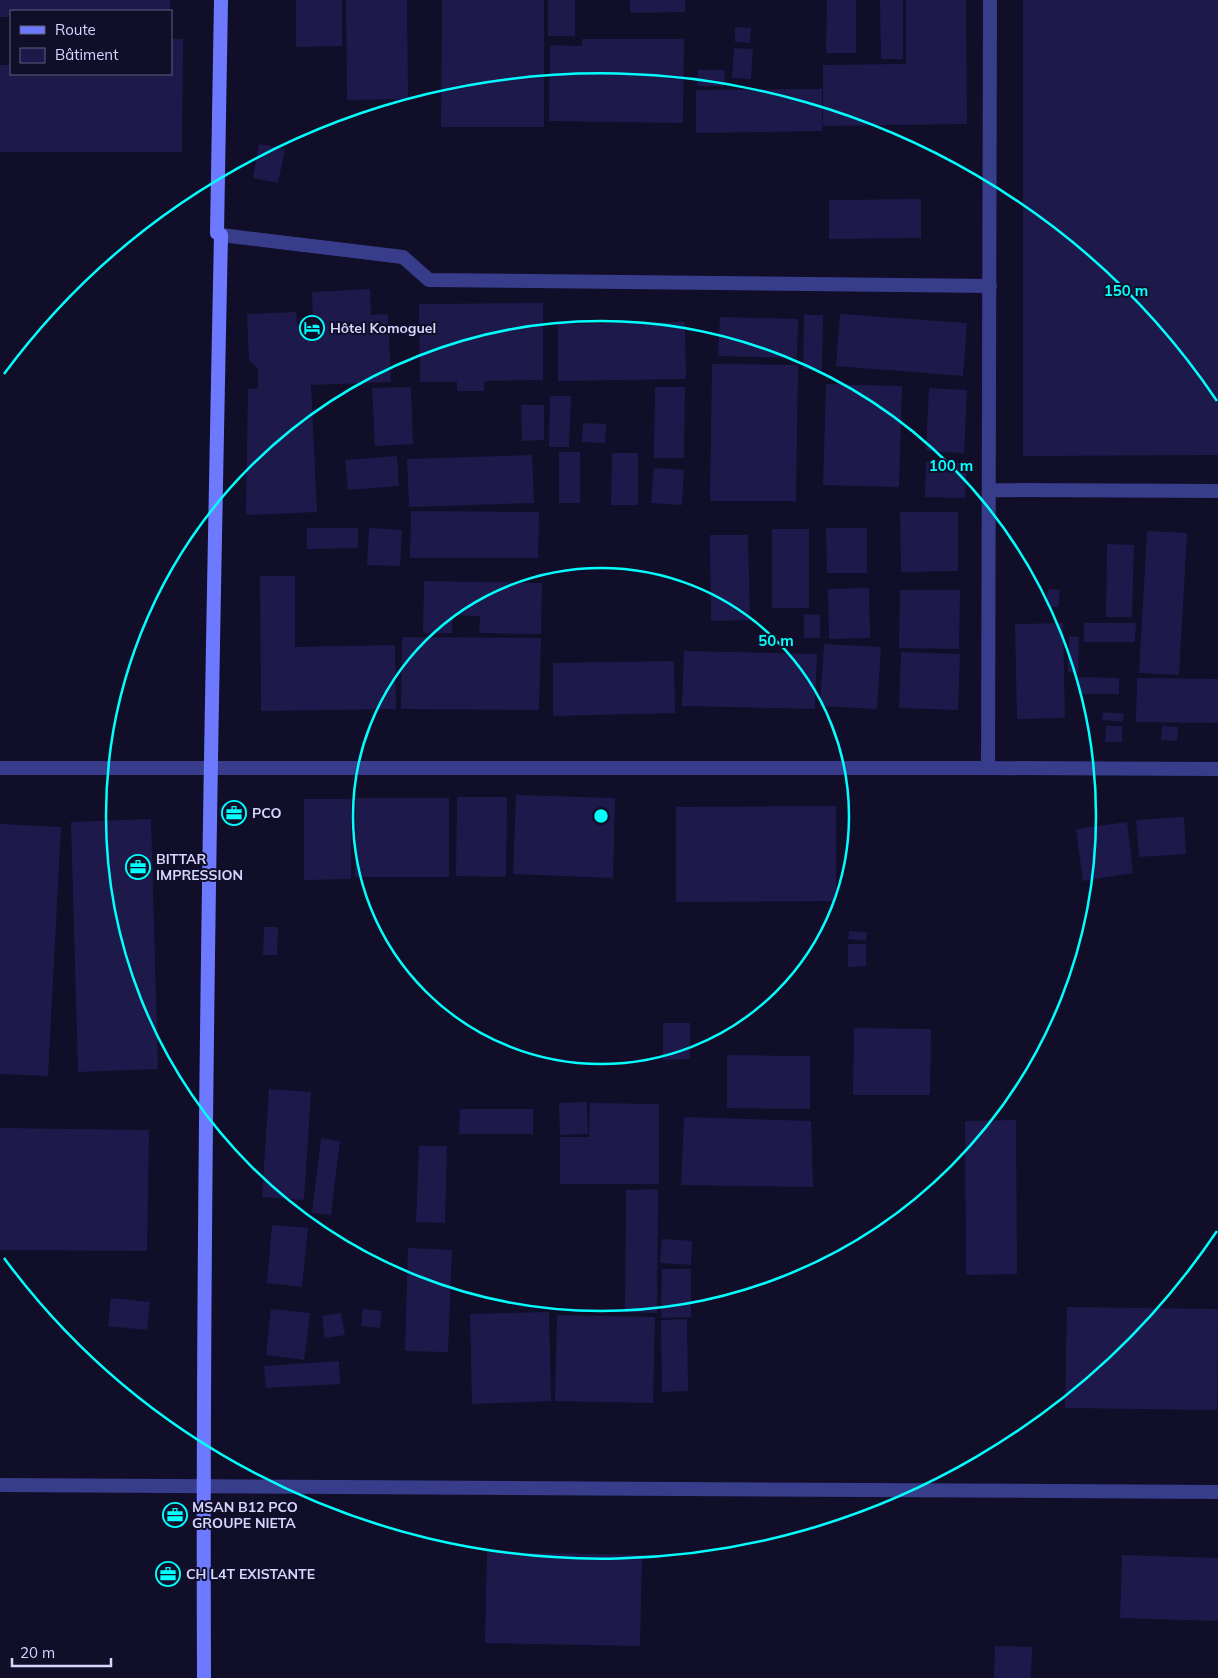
<svg xmlns="http://www.w3.org/2000/svg" width="1218" height="1678" font-family="Mulish,sans-serif">
  <style>
    .building { fill: #1e194b }
    .lines { fill: none; stroke-linecap: round; stroke-linejoin: round }
    .minor { stroke: #373d8b; stroke-width: 14 }
    .secondary { stroke: #6d7aff; stroke-width: 14 }
    .ring { fill: none; stroke: #02fffd; stroke-width: 2.5 }
    .labels { text-anchor: middle; dominant-baseline: central; stroke-width: 4; stroke-linejoin: round; paint-order: stroke }
    .poi-label { font-size: 14px; font-weight: bold; fill: #d7d6ff; stroke: #100e29; text-anchor: start }
    .centre { fill: #02fffd; stroke: #100e29; stroke-width: 2.5 }
    .ring-label { font-size: 15px; text-anchor: middle; font-weight: bold; fill: #02fffd; stroke: #100e29; stroke-width: 4; stroke-linejoin: round; paint-order: stroke }
  </style>
  <rect width="100%" height="100%" fill="#100e29"/>
  <path class="building" d="M0,0H170V11H11V17H0Z
    M296,0H342V46L296,47Z
    M346,0H407L408,99L347,100Z
    M442,0H544V127H441Z
    M548,0H575V36H548Z
    M630,0H685V12L630,13Z
    M827,0H856V53H826Z
    M880,0H903V59H881Z
    M906,0H966L967,124L823,126V65L906,64Z
    M1023,0H1218V455L1023,456Z
    M735,27L751,28L750,43L735,42Z
    M171,39H183L182,152H0V65H11V74H171Z
    M582,39H684L683,123L549,121L550,45L582,46Z
    M734,48L753,49L751,79L732,78Z
    M698,70H725L724,86H697Z
    M822,89V131L696,133V90Z
    M259,144L285,149L278,183L253,178Z
    M921,199V238L829,239V200Z
    M370,289L371,315L388,314L391,382L311,385L317,512L246,515L248,389L258,388V369L249,360L247,314L296,312L297,324L313,323L312,292Z
    M543,303V380L484,381V391H457V382H420L419,304Z
    M840,314L967,323L963,376L836,366Z
    M804,315H823L822,370L803,369Z
    M720,317L798,319L797,358L718,356Z
    M685,322L686,379L558,381V324Z
    M712,364L798,365L796,501H710Z
    M826,384L902,386L899,487L823,485Z
    M411,387L413,444L375,446L372,388Z
    M655,387H685L684,458H654Z
    M929,388L967,390L964,453L926,451Z
    M550,396H571L569,447H549Z
    M521,405H544V440L522,441Z
    M583,423L606,424L605,443L582,442Z
    M559,452H580V503H559Z
    M612,453H638V505H611Z
    M532,455L534,503L409,507L407,459Z
    M397,456L399,486L348,490L345,460Z
    M926,462L967,463L965,498L925,497Z
    M654,468L684,470L682,505L651,503Z
    M411,511L539,512L538,558H410Z
    M900,512H958V571L901,572Z
    M307,528H358V548L307,549Z
    M369,528L402,530L400,566L367,565Z
    M826,528H867V573H827Z
    M772,529H809V608H772Z
    M1147,531L1187,533L1179,675L1139,673Z
    M710,535H748L750,620L711,621Z
    M1107,544L1134,545L1132,617H1106Z
    M260,576H295V647L395,645L396,709L261,711Z
    M424,581L542,583L541,634L479,633L480,616L452,615V633H423Z
    M869,588L870,638L829,639L828,589Z
    M1048,589L1060,590L1058,607L1046,606Z
    M900,590H960L959,649L899,648Z
    M804,614L820,615V638H804Z
    M1063,623L1065,718L1017,719L1015,624Z
    M1084,623H1136L1135,642H1084Z
    M1069,636L1079,637L1078,673L1068,672Z
    M402,637L541,638L539,710L401,709Z
    M824,644L881,647L877,709L820,706Z
    M684,651L817,654L815,709L682,706Z
    M901,652L960,654L958,710L899,708Z
    M674,661L675,713L553,716V663Z
    M1079,677L1119,678V694H1079Z
    M1137,678L1218,679V723L1136,722Z
    M1103,712L1124,714L1123,722L1102,720Z
    M1106,726H1122V742H1105Z
    M1162,726L1178,727L1177,741L1161,740Z
    M516,795L615,798L613,878L513,874Z
    M457,797H507L506,877L456,876Z
    M356,798H449V877H355Z
    M304,799H351V879L304,880Z
    M836,806V901L676,902V807Z
    M1184,817L1186,854L1139,857L1136,820Z
    M151,819L158,1069L78,1072L71,822Z
    M1127,822L1133,873L1083,881L1076,829Z
    M0,824L61,827L48,1076L0,1074Z
    M264,927H278L277,955H263Z
    M849,931L867,932L866,941L848,939Z
    M848,944H866V966L848,967Z
    M663,1023H690V1059L663,1060Z
    M854,1028L931,1029L930,1095H853Z
    M727,1055L810,1056V1109L727,1108Z
    M269,1089L311,1092L304,1200L262,1197Z
    M587,1102L588,1134L560,1135L559,1103Z
    M590,1103L659,1104V1184H560V1137H589Z
    M460,1109H533V1134H459Z
    M684,1117L811,1121L813,1187L681,1185Z
    M1016,1120L1017,1274L966,1275L965,1121Z
    M0,1128L149,1130L147,1251L0,1250Z
    M321,1138L340,1141L331,1215L312,1213Z
    M419,1146H447L445,1223L416,1222Z
    M658,1189L657,1313L625,1312L626,1190Z
    M272,1225L308,1228L302,1287L267,1283Z
    M662,1239L692,1241L691,1265L660,1263Z
    M408,1248L452,1250L448,1352L405,1351Z
    M662,1269H691V1317L661,1318Z
    M111,1298L150,1302L147,1330L108,1326Z
    M1067,1307L1218,1309L1217,1410L1065,1408Z
    M271,1309L310,1313L304,1360L266,1355Z
    M363,1309L382,1311L380,1328L361,1326Z
    M549,1312L551,1401L472,1404L470,1314Z
    M341,1313L345,1335L325,1338L322,1316Z
    M557,1315L655,1317L653,1403L555,1401Z
    M687,1319L688,1391L662,1392L661,1320Z
    M339,1361L340,1384L266,1388L264,1366Z
    M487,1552L642,1555L640,1646L485,1643Z
    M1122,1555L1218,1558V1621L1120,1618Z
    M995,1646L1032,1647L1031,1678H994Z"/>
  <g class="lines">
    <path class="minor" d="M221,235L403,257L429,280L990,286
      M989,490L1218,491
      M0,768H988L1218,769
      M988,768L990,0
      M0,1485L1218,1492"/>
    <path class="secondary" d="M204,1678C202,1197 211,716 221,235L217,233L221,0"/>
  </g>
  <g class="ring">
    <circle cx="601" cy="816" r="248"/>
    <circle cx="601" cy="816" r="495"/>
    <path d="M1217 1231A743 743 0 0 1 4 1258M4 374A743 743 0 0 1 1217 401"/>
  </g>
  <defs>
    <symbol id="hotel-ring" viewBox="-11 -11 22 22"><circle r="9.5" fill="#100e29" stroke="#02fffd" stroke-width="1.5"/><path d="M-6-4.5h1.5V1H6V5H4.5V3h-9V5H-6ZM-4 0a1.8 1.8 0 1 1 3.6 0ZM.5 0V-2.5h3Q6-2.5 6 0Z" fill="#02fffd"/></symbol>
    <symbol id="office-ring" viewBox="-11 -11 22 22"><circle r="9.5" fill="#100e29" stroke="#02fffd" stroke-width="1.5"/><path d="M-6-3h4V-5.5h4V-3h4V5H-6ZM-1-4.5V-3h2v-1.5ZM-6 0V1H6V0Z" fill="#02fffd"/></symbol>
  </defs>
  <g fill-rule="evenodd">
    <use href="#hotel-ring" x="298" y="314" width="28" height="28"/>
    <use href="#office-ring" x="220" y="799" width="28" height="28"/>
    <use href="#office-ring" x="124" y="853" width="28" height="28"/>
    <use href="#office-ring" x="161" y="1501" width="28" height="28"/>
    <use href="#office-ring" x="154" y="1560" width="28" height="28"/>
  </g>
  <g class="labels">
    <g class="poi-label">
      <text x="330" y="328">Hôtel Komoguel</text>
      <text x="252" y="813">PCO</text>
      <text x="156" y="859">BITTAR<tspan x="156" dy="16">IMPRESSION</tspan></text>
      <text x="192" y="1507">MSAN B12 PCO<tspan x="192" dy="16">GROUPE NIETA</tspan></text>
      <text x="186" y="1574">CH L4T EXISTANTE</text>
    </g>
  </g>
  <circle cx="601" cy="816" r="8" class="centre"/>
  <g class="ring-label">
    <text x="1126" y="296">150 m</text>
    <text x="951" y="471">100 m</text>
    <text x="776" y="646">50 m</text>
  </g>
  <rect x="10" y="10" width="162" height="65" fill="#100e29" stroke="#605e7f"/>
  <rect x="20" y="26" width="25" height="8" fill="#6d7aff" stroke="#605e7f"/>
  <text x="55" y="35" font-size="15" fill="#d7d6ff">Route</text>
  <rect x="20" y="48" width="25" height="15" fill="#1e194b" stroke="#605e7f"/>
  <text x="55" y="60" font-size="15" fill="#d7d6ff">Bâtiment</text>
  <path d="M12 1658v8h99v-8" fill="none" stroke="#d7d6ff" stroke-width="2.5"/>
  <text x="20" y="1658" font-size="15" fill="#d7d6ff" stroke="#100e29" stroke-width="4" paint-order="stroke">20 m</text>
</svg>
